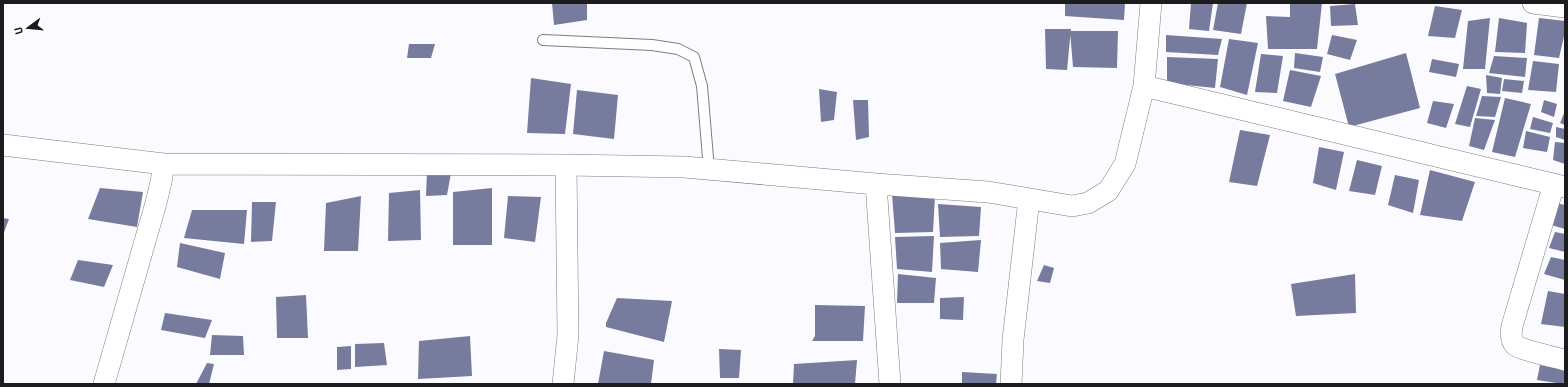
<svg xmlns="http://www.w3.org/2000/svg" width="1568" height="387" font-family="Barlow,sans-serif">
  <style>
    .building { fill: #777b9d }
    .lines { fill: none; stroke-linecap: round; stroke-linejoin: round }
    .service-casing { stroke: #7b7c84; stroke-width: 12 }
    .minor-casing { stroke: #7b7c84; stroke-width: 22 }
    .service { stroke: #fff; stroke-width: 10 }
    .minor { stroke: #fff; stroke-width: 21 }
  </style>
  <rect width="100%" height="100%" fill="#fbfbff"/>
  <path class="building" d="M552,3H587V20L554,25Z
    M1065,3H1125L1124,20L1065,16Z
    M1191,3H1213L1209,31L1189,29Z
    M1218,3H1247L1241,34L1213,30Z
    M1290,3H1322L1317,49H1268L1266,16L1290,17Z
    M1355,4L1358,25L1331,26L1330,6Z
    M1435,6L1462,10L1455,38L1428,36Z
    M1490,18L1485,69H1463L1468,21Z
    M1499,18L1527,23L1525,53L1495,52Z
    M1539,18L1565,21V32L1559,58L1534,55Z
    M1045,29H1071L1067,70L1046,69Z
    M1070,31H1118L1117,68L1073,67Z
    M1166,35L1222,39L1218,55L1166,52Z
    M1332,35L1357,40L1350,60L1327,54Z
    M1229,39L1258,43L1247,95L1220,87Z
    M409,44H435L431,58H407Z
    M1295,53L1323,57L1320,72L1294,68Z
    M1406,53L1420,108L1349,127L1335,74Z
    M1261,54L1283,56L1277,93L1255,92Z
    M1494,56L1527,58L1525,77L1489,73Z
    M1167,57L1218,59L1215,88L1167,83Z
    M1432,59L1459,64L1456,77L1429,72Z
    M1533,61L1559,64L1556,92L1528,90Z
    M1290,70L1321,76L1311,107L1283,101Z
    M1486,75L1502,78L1500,94L1487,93Z
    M531,78L571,84L565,134L527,133Z
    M1504,79L1524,81L1522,93L1502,91Z
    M1467,86L1481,89L1470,127L1455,124Z
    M819,89L837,92L834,120L821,122Z
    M577,90L618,95L614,139L573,134Z
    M1482,96L1501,97L1495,117L1476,116Z
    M1505,98L1531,104L1515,157L1492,152Z
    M853,100H868L869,137L856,140Z
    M1544,100L1557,104L1554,117L1541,112Z
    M1433,101L1454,104L1446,128L1427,123Z
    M1565,111V125L1560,123Z
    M1533,117L1553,123L1550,133L1530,129Z
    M1475,118L1495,120L1484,150L1469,146Z
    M1556,127L1565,129V140L1556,137Z
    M1240,130L1270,135L1257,186L1229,182Z
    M1526,131L1550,137L1547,152L1523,148Z
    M1555,142L1565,143V164L1553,160Z
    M1319,147L1344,152L1336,190L1313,183Z
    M1357,160L1382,166L1375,195L1349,191Z
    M1430,170L1475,182L1462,221L1420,215Z
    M427,172L451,173L447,195L426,196Z
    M1395,175L1419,180L1413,213L1388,205Z
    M100,188L143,192L137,227L88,219Z
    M492,188V245H453V192Z
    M420,190L421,240L388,241L389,193Z
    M892,194L935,196L933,232L895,233Z
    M361,196L358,251H324L326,203Z
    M508,196L541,197L535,242L504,238Z
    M252,202H276L272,241L251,242Z
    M1556,203L1565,205V229L1551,225Z
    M938,204L981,207L979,236L940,237Z
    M192,210H247L244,244L184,238Z
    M3,218L9,219L3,235Z
    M1555,232L1565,234V252L1549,248Z
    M934,236L932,272L897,269L895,237Z
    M981,240L978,272L941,269L940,243Z
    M180,243L225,253L220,279L177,267Z
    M1551,257L1565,260V280L1544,274Z
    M78,260L113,265L104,287L70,280Z
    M1044,265L1054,268L1050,283L1037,281Z
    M898,274L936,278L934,303H897Z
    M1355,274L1356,313L1296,316L1291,284Z
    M1548,291L1565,294V327L1541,324Z
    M306,295L308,338H277L276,297Z
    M964,297L963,320L940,319V298Z
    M617,298L672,301L664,342L606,327V323Z
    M815,305L865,306L863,341H812L815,336Z
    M165,313L212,320L205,338L161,330Z
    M212,335L243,336L244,355H210Z
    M470,336L472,376L418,379L419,341Z
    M384,343L387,365L355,367V344Z
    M351,346V369L337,370V347Z
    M719,349L741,350L739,378H720Z
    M604,351L654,360L651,384H598Z
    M857,360L855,384H793L794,364Z
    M207,363L214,364L209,384H196Z
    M1540,365L1565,370V378L1563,384L1537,380Z
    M962,372L997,374L996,384H962Z"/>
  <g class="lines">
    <defs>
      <path id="service" d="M543,40L652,45L678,49L694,57L702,86L709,170"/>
      <path id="minor" d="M1533,3L1565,7
        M1144,86L1565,187
        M3,145L164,164
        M876,184L890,384
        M1554,184L1512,326C1511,332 1510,340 1515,345C1523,351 1554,357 1565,360
        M104,384L156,203L161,182L164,164L566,165L684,167L876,184L988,192L1072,206L1088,203L1108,191L1125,164L1144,86L1151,3
        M563,384L568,335L566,165
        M1011,384L1013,340L1029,199"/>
    </defs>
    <use href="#service" class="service-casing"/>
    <use href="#minor" class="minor-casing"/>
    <use href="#service" class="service"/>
    <use href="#minor" class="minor"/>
  </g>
  <rect width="1568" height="387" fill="none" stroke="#1c1c1f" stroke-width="8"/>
  <g transform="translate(28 28) rotate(254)" stroke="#ffffff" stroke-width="3" paint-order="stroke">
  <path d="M0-3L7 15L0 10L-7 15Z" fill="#1c1c1f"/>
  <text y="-6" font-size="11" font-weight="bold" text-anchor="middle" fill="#1c1c1f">U</text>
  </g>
</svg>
